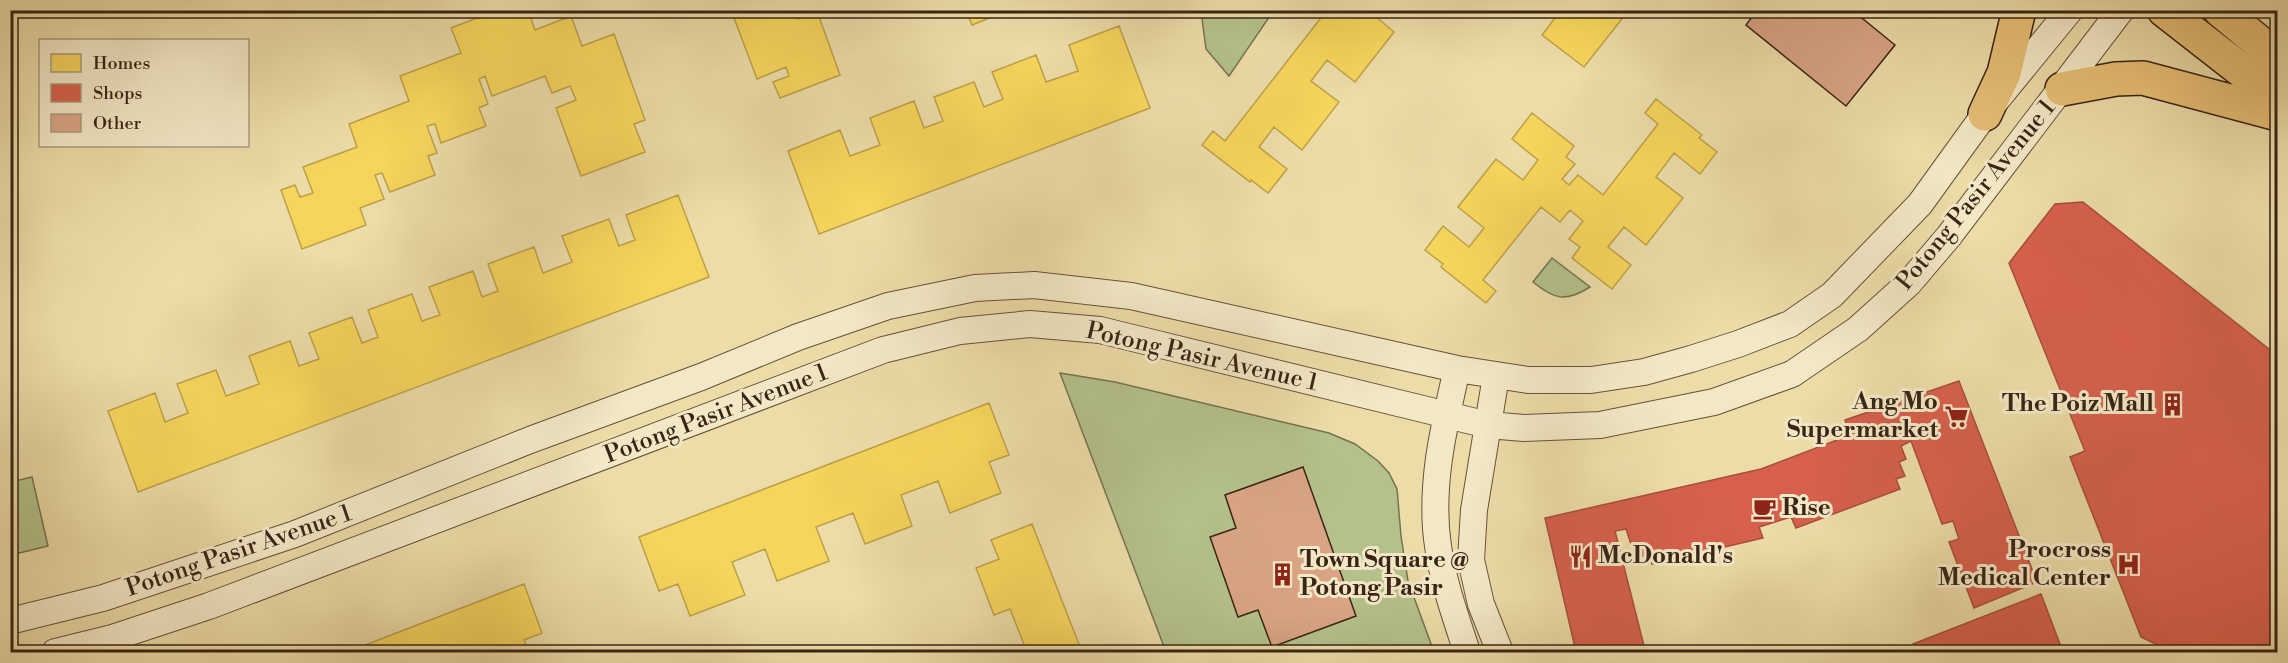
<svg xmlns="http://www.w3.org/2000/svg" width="2288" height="663" font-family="'Libre Bodoni',serif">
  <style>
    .green { fill: #b4c18a; stroke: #767250; stroke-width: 1.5 }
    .homes { fill: #f6d55c; stroke: #bda047; stroke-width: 1.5 }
    .shops { fill: #d6604d; stroke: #a74e3c; stroke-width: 1.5 }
    .building { fill: #d8a484; stroke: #392415; stroke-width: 1.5 }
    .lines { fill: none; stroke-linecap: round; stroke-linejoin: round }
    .street-casing { stroke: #66523a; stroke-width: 28 }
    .primary-casing { stroke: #392415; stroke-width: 36 }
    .street { stroke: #f3e8c6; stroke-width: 26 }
    .primary { stroke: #e6be74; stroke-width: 33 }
    .labels { text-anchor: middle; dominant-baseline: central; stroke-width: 6; stroke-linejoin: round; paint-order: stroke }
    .street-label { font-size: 24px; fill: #392415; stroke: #f3e8c6 }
    .poi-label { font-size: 24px; font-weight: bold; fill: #392415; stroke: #f3e8c6; text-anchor: end }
  </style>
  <rect width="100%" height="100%" fill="#ecdca8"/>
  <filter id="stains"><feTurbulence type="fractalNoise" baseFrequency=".00333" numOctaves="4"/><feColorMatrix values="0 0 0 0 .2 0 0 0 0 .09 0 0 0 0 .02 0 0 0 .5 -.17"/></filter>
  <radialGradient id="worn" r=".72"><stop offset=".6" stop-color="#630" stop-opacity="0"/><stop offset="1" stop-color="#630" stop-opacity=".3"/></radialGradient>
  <path class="green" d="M1263,10L1270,16L1229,76L1206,49L1201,11Z
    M1552,258L1590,287C1565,303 1554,299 1533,282Z
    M1060,373L1115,382L1329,433L1355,444L1378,461L1389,473L1397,489L1401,536L1408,581L1434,652H1166Z
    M32,477L48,546L11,555V482Z"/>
  <path class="homes" d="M498,10H528L535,30L571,16L582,46L614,34L645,120L634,124L645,152L581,176L556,108L576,100L570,86L552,93L545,76L492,96L485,76L479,79L488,104L479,108L486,126L441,143L435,124L427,126L437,153L428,156L435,175L390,192L382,173L375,175L384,199L360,208L366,225L302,249L281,190L295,185L300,197L313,193L303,167L357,147L349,124L409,101L400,76L461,53L451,28Z
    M731,10H795L798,19L817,11L840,75L780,98L773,82L789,76L786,67L757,79Z
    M966,10H1009L972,25Z
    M1327,10H1368L1394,32L1355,82L1327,60L1311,81L1339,102L1302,150L1274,127L1259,147L1287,169L1268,193L1251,180L1250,182L1202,145L1213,131L1225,141Z
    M1561,10H1629L1584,67L1542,35Z
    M1119,26L1150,108L819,234L788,151L840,130L850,156L880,145L870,118L914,101L924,128L943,121L934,97L974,82L984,107L1003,99L992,72L1036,55L1046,82L1078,71L1069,45Z
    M1656,99L1702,135L1699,138L1717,152L1700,174L1674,153L1656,177L1683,198L1646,245L1624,227L1608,247L1631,265L1612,289L1572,258L1580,247L1569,239L1583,221L1570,210L1560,222L1541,207L1483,280L1496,291L1486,303L1441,267L1443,264L1425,250L1443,226L1469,247L1484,228L1458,207L1496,159L1523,180L1538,160L1512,139L1532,113L1574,146L1566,157L1575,164L1562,179L1569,185L1578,175L1603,195L1658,124L1645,113Z
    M678,195L709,277L138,492L108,411L155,393L165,422L188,413L177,384L216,370L226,396L259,384L249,356L290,341L299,366L319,359L309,333L352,317L362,343L378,337L368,310L412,294L422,321L440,315L429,287L473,271L482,297L498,291L488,264L534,247L543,273L572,262L562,236L609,219L619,246L635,240L626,215Z
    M2133,265L2169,295L2153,316L2165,327L2182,305L2217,333L2136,435L2101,407L2117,388L2105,378L2090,396L2053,365Z
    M989,403L1009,455L989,462L1001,493L950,513L938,481L901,495L912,526L865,544L853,513L816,527L829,561L777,581L765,549L732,562L745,595L690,616L678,584L659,591L639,537Z
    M2150,435L2172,492L2191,485L2210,534L2192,541L2215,599L2169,617L2147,562L2134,567L2112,509L2124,504L2104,453Z
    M1032,524L1082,652H1010L1025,647L1010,609L994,615L976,568L999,559L991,540Z
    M2278,562V614L2277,612L2238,627L2224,589L2255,576L2253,571Z
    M524,584L542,633L524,640L529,652H347Z
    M2278,623V652H2223L2221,645Z"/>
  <path class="shops" d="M2083,202L2278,356V652H2172L2141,637L2070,457L2085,451L2009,263L2055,204Z
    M1959,381L2037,582L1974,608L1949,542L1959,539L1953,521L1942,524L1911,441L1901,446L1906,459L1899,462L1905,476L1896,479L1900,489L1796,528L1791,517L1759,527L1763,538L1652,564L1649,554L1642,556L1639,542L1631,544L1626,529L1615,531L1644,646L1630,649L1631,652H1576L1545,518L1761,469L1850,435L1845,420Z
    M2041,594L2063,652H1916L1913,644Z"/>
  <path class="building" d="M1757,10H1852L1895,45L1846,106L1746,25Z
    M1303,467L1356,616L1272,647L1258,610L1238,617L1210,537L1236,528L1225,495Z"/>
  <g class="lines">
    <defs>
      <path id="street" d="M1457,369C1444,426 1429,487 1438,546C1443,582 1456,618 1467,652
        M1496,376L1474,510L1471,560L1481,604L1500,652
        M10,621L103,598L295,534L530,440L701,377L798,337L888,306L975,288L1034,285L1131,296L1457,369L1528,380H1591L1644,372L1691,359L1738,344L1790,324L1832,295L1920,204L1985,114L2070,10
        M55,652L112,638L209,606L883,350L960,331L1030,324L1100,330L1488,425L1524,428L1600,425L1714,402L1792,374L1858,329L1909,283L1949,236L2121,10"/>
      <path id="primary" d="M2164,10L2278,99
        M2220,10L2278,58
        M2062,89L2116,79L2143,78L2278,114
        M1985,114L2004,73L2019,10"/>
    </defs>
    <use href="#street" class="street-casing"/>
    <use href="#primary" class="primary-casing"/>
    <use href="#street" class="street"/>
    <use href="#primary" class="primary"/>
  </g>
  <defs>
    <symbol id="building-bare" viewBox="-9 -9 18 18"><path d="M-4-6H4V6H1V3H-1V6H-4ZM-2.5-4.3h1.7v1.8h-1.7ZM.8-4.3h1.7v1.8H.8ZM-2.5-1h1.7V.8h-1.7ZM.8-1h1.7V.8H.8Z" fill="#8f2418" stroke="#f3e8c6" stroke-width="2.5" paint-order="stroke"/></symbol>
    <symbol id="supermarket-bare" viewBox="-9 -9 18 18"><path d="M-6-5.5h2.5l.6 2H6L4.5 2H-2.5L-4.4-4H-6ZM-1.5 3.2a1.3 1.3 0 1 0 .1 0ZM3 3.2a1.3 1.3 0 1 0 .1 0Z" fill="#8f2418" stroke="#f3e8c6" stroke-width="2.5" paint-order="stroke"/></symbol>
    <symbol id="cafe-bare" viewBox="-9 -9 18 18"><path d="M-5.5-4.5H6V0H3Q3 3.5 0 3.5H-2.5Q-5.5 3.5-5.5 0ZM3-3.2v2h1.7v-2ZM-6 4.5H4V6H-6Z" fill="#8f2418" stroke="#f3e8c6" stroke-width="2.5" paint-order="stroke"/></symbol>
    <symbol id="restaurant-bare" viewBox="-9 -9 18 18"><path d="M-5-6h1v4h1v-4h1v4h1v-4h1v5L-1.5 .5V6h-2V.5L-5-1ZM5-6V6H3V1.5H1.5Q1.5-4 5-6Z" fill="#8f2418" stroke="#f3e8c6" stroke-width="2.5" paint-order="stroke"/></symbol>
    <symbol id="hospital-bare" viewBox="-9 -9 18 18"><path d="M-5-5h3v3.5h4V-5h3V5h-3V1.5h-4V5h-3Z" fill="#8f2418" stroke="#f3e8c6" stroke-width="2.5" paint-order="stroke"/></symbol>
  </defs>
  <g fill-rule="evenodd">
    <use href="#building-bare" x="2156" y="388" width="33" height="33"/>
    <use href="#supermarket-bare" x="1940" y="400" width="33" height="33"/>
    <use href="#cafe-bare" x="1748" y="492" width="33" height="33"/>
    <use href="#restaurant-bare" x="1564" y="540" width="33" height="33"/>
    <use href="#hospital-bare" x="2112" y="548" width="33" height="33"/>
    <use href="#building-bare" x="1266" y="558" width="33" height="33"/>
  </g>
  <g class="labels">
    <g class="street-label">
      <text transform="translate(1976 195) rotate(-51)">Potong Pasir Avenue 1</text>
      <text transform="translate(1202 357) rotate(13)">Potong Pasir Avenue 1</text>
      <text transform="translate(716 414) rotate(-21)">Potong Pasir Avenue 1</text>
      <text transform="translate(239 551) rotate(-19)">Potong Pasir Avenue 1</text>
    </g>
    <g class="poi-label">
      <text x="1938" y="402">Ang Mo<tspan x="1938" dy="28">Supermarket</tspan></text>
      <text x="2154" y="404">The Poiz Mall</text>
      <text x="1782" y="508" text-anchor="start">Rise</text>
      <text x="2111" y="550">Procross<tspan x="2111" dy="28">Medical Center</tspan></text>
      <text x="1598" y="556" text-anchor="start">McDonald's</text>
      <text x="1300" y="560" text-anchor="start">Town Square @<tspan x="1300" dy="28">Potong Pasir</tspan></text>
    </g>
  </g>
  <rect width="2288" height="663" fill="none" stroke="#ecdca8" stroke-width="36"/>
  <rect x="12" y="12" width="2264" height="639" fill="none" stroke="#392415" stroke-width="3"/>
  <rect x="18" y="18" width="2252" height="627" fill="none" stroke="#392415" stroke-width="1.5"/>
  <rect x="39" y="39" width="210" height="108" fill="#f3e8c6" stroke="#a99a7f" stroke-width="1.5"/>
  <rect x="51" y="54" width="30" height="18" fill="#f6d55c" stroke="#a99a7f" stroke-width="1.5"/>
  <text x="93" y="69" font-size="18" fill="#392415">Homes</text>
  <rect x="51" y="84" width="30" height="18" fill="#d6604d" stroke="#a99a7f" stroke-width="1.5"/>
  <text x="93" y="99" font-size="18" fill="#392415">Shops</text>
  <rect x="51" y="114" width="30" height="18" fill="#d8a484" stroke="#a99a7f" stroke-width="1.5"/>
  <text x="93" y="129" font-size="18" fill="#392415">Other</text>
  <rect width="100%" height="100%" filter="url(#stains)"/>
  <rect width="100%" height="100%" fill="url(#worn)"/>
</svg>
